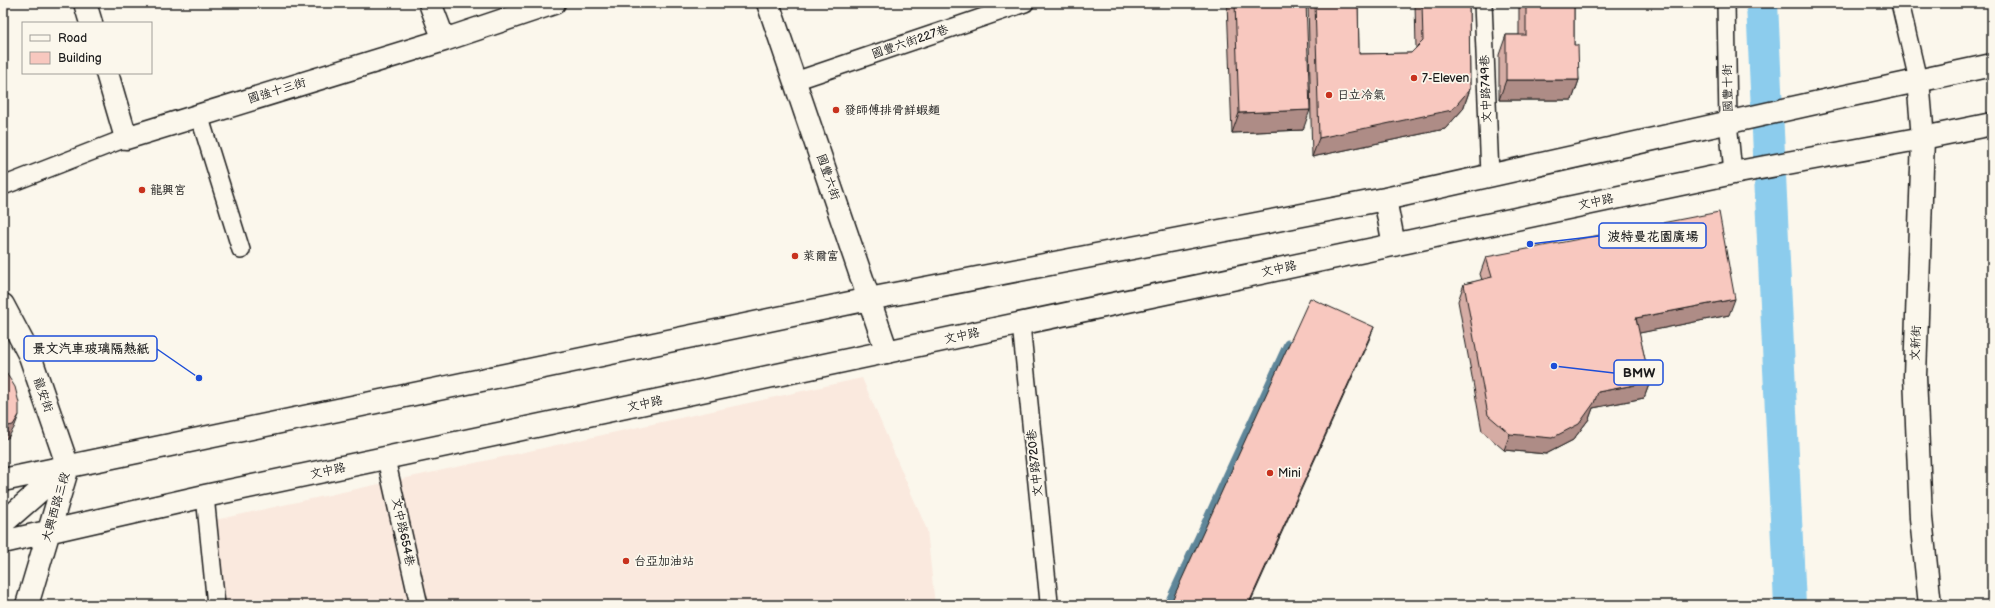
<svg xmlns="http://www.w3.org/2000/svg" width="1995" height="608" font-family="'Balsamiq Sans','LXGW WenKai TC',sans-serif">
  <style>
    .built { fill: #fae9de }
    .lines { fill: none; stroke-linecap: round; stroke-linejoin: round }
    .stream { stroke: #5f8699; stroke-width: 9 }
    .canal { stroke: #8ccced; stroke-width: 32 }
    .service-casing { stroke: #1c1c1c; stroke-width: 20 }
    .minor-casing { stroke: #1c1c1c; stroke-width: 25 }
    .tertiary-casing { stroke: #1c1c1c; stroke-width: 25 }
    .service { stroke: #fbf7ec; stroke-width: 17 }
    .minor { stroke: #fbf7ec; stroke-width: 22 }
    .tertiary { stroke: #fbf7ec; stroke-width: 22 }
    .wall { fill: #d5aca4; stroke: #1c1c1c }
    .shaded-wall { fill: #ae8c86; stroke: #1c1c1c }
    .building { fill: #f8c8bf; stroke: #1c1c1c }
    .poi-dot { fill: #c8321e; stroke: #fbf7ec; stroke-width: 1.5 }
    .labels { text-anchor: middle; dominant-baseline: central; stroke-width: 3.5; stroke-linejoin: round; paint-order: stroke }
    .street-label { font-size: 12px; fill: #1c1c1c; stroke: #fbf7ec }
    .poi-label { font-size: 12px; fill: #1c1c1c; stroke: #fbf7ec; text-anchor: start }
    .leader { fill: none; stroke: #1d4ed8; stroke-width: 1.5 }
    .callout-dot { fill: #1d4ed8; stroke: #fbf7ec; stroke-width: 1.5 }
    .callout { fill: #fbf7ec; stroke: #1d4ed8; stroke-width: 1.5 }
    .callout-label { font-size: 13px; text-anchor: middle; font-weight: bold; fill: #1c1c1c }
  </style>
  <rect width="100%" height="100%" fill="#fbf7ec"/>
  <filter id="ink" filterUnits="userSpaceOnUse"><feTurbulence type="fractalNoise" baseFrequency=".025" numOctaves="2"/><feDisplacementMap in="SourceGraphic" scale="8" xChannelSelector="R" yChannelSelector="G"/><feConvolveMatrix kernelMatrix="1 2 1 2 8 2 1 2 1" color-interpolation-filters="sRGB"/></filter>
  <g filter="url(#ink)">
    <path class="built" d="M862,378L927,530L935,605H221L215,520Z"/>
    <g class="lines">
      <path class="stream" d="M1168,605L1288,344"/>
      <path class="canal" d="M1762,3L1790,605"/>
      <defs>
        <path id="service" d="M1483,3L1490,175
          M1726,3L1728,122L1733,173
          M1900,3L1918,80
          M795,81L1025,3
          M199,115L241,250
          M3,186L126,138
          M1021,324L1049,602
          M386,459L419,605
          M205,496L216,605"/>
        <path id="minor" d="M85,3L91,23
          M430,3L444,40
          M768,3L887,352
          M107,73L126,138L444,40L554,3
          M1918,80L1923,138L1915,376L1921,518L1930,605"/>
        <path id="tertiary" d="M1385,199L1394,245
          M3,305L30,356L68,467
          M3,480L869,299L1385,199L1833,99L1992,65
          M3,523L67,467
          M3,542L205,496L1733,173L1923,138L1992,124
          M27,605L68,467"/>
      </defs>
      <use href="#service" class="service-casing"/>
      <use href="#minor" class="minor-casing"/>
      <use href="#tertiary" class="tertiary-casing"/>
      <use href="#service" class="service"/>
      <use href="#minor" class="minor"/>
      <use href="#tertiary" class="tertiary"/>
    </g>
    <path class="wall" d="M1227,3H1306L1303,130L1232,133Z
      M1308,3H1358L1359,54L1411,53L1416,48L1415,3H1469L1470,89L1463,109L1445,129L1312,157Z
      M1519,3H1574V45L1579,80L1572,100H1499V55L1506,35H1519Z
      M1486,257L1729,315L1639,333L1650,382L1644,398L1593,408L1589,419L1573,440L1546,454L1504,450L1482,431L1458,301L1464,284L1482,280L1480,274Z"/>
    <path class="shaded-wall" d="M1506,80H1579L1572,100H1499Z
      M1470,89L1463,109L1445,129L1312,157L1319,138Z
      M1310,110L1303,130L1232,133L1239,113Z
      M1735,299L1729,315L1630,335L1636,318Z
      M1374,327L1369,340L1249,605H1248Z
      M1650,382L1644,398L1593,408L1589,419L1573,440L1546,454L1504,450L1510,434L1598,392Z
      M19,415L14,428L8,438L3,439V427Z"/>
    <path class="building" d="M1235,3H1306L1310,110L1239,113Z
      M1315,3H1358L1359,54L1411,53L1423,41L1422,3H1469L1470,89L1452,110L1319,138Z
      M1526,3H1574V45H1578L1579,80H1506V35H1526Z
      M1719,212L1735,299L1636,318L1650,382L1598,392L1594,403L1579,424L1552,438L1510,434L1488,415L1464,284L1492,277L1486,257Z
      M1310,298L1374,327L1248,605H1170Z
      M3,368L15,387L19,403V415L13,425L3,427Z"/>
  </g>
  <g class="poi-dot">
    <circle cx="1414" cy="78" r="4"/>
    <circle cx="1329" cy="95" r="4"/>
    <circle cx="836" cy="110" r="4"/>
    <circle cx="142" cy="190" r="4"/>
    <circle cx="795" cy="256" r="4"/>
    <circle cx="1270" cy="473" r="4"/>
    <circle cx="626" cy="561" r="4"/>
  </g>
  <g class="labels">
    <g class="street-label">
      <text transform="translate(910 42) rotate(-19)">國豐六街227巷</text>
      <text transform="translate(1728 88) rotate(-91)">國豐十街</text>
      <text transform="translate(1486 89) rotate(-92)">文中路749巷</text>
      <text transform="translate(277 91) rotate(-17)">國強十三街</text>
      <text transform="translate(828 177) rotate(71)">國豐六街</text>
      <text transform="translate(1596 202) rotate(-12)">文中路</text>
      <text transform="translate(1279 269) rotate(-12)">文中路</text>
      <text transform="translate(962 336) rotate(-12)">文中路</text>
      <text transform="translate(1916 343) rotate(-88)">文新街</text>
      <text transform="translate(43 395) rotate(71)">龍安街</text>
      <text transform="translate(645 404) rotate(-12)">文中路</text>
      <text transform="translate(1035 463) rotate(-96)">文中路720巷</text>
      <text transform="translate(328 471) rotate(-12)">文中路</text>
      <text transform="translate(56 507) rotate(-74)">大興西路三段</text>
      <text transform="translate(403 532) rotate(78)">文中路654巷</text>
    </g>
    <g class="poi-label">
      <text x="1422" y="78">7-Eleven</text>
      <text x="1337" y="95">日立冷氣</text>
      <text x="844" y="110">發師傅排骨鮮蝦麵</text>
      <text x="150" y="190">龍興宮</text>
      <text x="803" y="256">萊爾富</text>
      <text x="1278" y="473">Mini</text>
      <text x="634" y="561">台亞加油站</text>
    </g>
  </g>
  <path class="leader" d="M1530 244L1599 236M199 378L157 349M1554 366L1614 373"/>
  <g class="callout-dot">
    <circle cx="1530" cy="244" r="4"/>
    <circle cx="199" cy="378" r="4"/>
    <circle cx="1554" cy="366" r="4"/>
  </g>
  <g class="callout">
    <rect x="1599" y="223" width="107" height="25" rx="4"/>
    <rect x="24" y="336" width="133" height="25" rx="4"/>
    <rect x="1614" y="360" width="49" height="25" rx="4"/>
  </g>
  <g class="callout-label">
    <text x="1653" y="241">波特曼花園廣場</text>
    <text x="91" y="353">景文汽車玻璃隔熱紙</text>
    <text x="1639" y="377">BMW</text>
  </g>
  <rect width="1995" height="608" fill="none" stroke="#fbf7ec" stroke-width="16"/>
  <rect x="8" y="8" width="1979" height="592" fill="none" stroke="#1c1c1c" stroke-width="1.5" filter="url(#ink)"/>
  <rect x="22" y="22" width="130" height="52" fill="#fbf7ec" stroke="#a29f99"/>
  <rect x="30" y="35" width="20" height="6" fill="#fbf7ec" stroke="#a29f99"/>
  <text x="58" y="42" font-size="12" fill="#1c1c1c">Road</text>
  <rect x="30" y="52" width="20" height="12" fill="#f8c8bf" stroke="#a29f99"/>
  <text x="58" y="62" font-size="12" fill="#1c1c1c">Building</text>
</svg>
